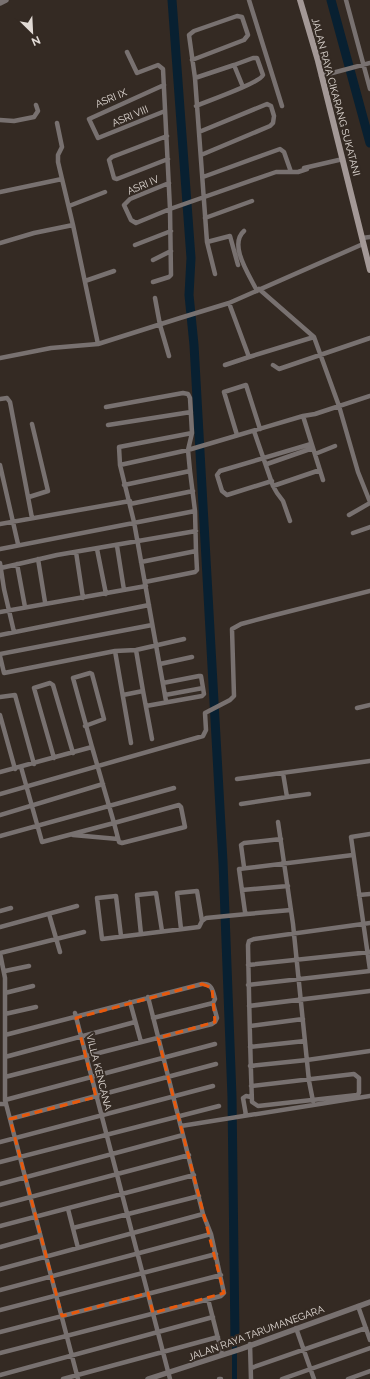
<svg xmlns="http://www.w3.org/2000/svg" width="370" height="1379" font-family="Raleway,sans-serif">
  <style>
    .water { fill: #082031 }
    .lines { fill: none; stroke-linecap: round; stroke-linejoin: round }
    .river { stroke: #082031; stroke-width: 9 }
    .minor { stroke: #787170; stroke-width: 4.5 }
    .tertiary { stroke: #787170; stroke-width: 5.5 }
    .secondary { stroke: #a39896; stroke-width: 6 }
    .marked { fill: none; stroke: #e8590c; stroke-width: 3; stroke-dasharray: 8 5; stroke-linejoin: round }
    .labels { text-anchor: middle; dominant-baseline: central; stroke-width: 4; stroke-linejoin: round; paint-order: stroke }
    .street-label { font-size: 10px; fill: #e1dad5; stroke: #342a23 }
  </style>
  <rect width="100%" height="100%" fill="#342a23"/>
  <path class="water" d="M237,1329V1379H232V1330Z"/>
  <g class="lines">
    <path class="river" d="M172,0L191,258L189,295L194,345L223,862L232,1097L235,1340
      M331,0L370,143"/>
    <path class="minor" d="M249,0L282,106
      M346,0L370,89
      M127,52L137,73L158,65L163,69L170,209L276,172H298L307,169
      M192,60L244,40L248,35L242,17L237,16L194,31L189,35L195,78L207,242L215,274
      M321,76L370,63
      M195,78L234,65
      M164,85L89,119L98,138L165,111
      M196,106C207,101 260,83 263,75L257,58H253L234,65L243,87
      M0,120L14,121L34,117L38,111L36,105
      M57,123L62,147L58,155V162L73,225L98,344
      M199,132L267,104L271,106L274,116L273,123L270,126L201,155
      M167,136L112,157L109,160L114,178L117,179L168,159
      M304,168L343,159
      M203,177L280,149L284,152L291,172
      M0,192L62,179
      M69,206L105,192
      M205,218L252,201
      M244,231C228,245 250,276 257,291
      M362,238L370,237
      M207,242L230,236L238,265
      M0,243L34,233L73,225
      M135,245L171,231
      M153,260L171,251
      M85,281L114,271
      M153,282L169,277L171,275L170,209L136,223L131,220L124,205L130,199L169,183
      M259,289L314,337L339,406L358,472L370,502
      M155,298L160,325L169,356
      M249,357L314,337
      M0,358L51,348L98,344L180,318L229,303L363,244
      M225,365L249,357L229,303
      M273,365L279,369L370,338
      M0,399L7,398L10,402L32,518
      M106,407L183,393L188,394L190,398L192,433L188,450L190,471
      M303,416L323,480
      M108,425L191,412
      M254,431L273,486L277,493L283,501L290,521
      M237,435L224,392L246,385L260,429
      M315,454L335,446
      M267,464L313,448
      M0,465L18,544
      M120,465L119,447L192,433
      M272,481L227,495L222,491L217,475L220,471L311,444
      M124,485L190,471L195,511L196,551L141,562
      M273,486L320,470
      M29,497L48,491L32,424
      M130,504L193,491
      M349,515L370,503
      M0,524L130,501
      M353,533L370,527
      M117,546L124,590
      M0,549L195,511
      M97,549L106,594
      M76,552L83,598
      M38,559L45,602
      M0,563L4,589L14,632
      M17,564L25,607
      M1,568L57,555L196,531
      M145,582L195,572L197,570L196,551
      M0,612L146,586
      M0,635L149,605
      M136,650L143,691
      M115,651L131,743
      M0,654L152,625
      M0,656L4,673L115,651L136,650L184,639
      M160,664L192,657
      M163,683L199,676H201L203,688L165,695
      M123,695L143,691L152,739
      M0,697L15,695L34,764
      M166,701L134,522L120,465L188,450L303,416L315,414L370,396
      M146,706L202,696L204,694L203,688
      M357,708L370,705
      M0,715L15,769
      M85,726L104,719L92,674L90,673L73,678L92,747
      M54,758L34,688L50,683L53,685L73,753
      M0,772L92,747L114,823L42,842L21,767
      M237,779L370,761
      M0,794L203,736L206,730L205,713L230,700L234,696L232,629L241,624L271,616L370,591
      M287,797L309,794
      M241,804L287,797L283,773
      M179,805L181,807L185,827L122,843L119,842L114,823Z
      M0,815L103,784
      M278,822L293,924L309,1081L313,1101
      M370,834L351,837L370,970
      M73,835L118,839
      M0,836L174,788
      M244,867L241,845L244,843L281,839
      M242,890L288,886
      M359,895L370,894
      M291,910L247,914L245,912L239,869L353,855
      M0,911L11,908
      M49,914L60,952
      M0,927L77,906
      M181,929L177,893L197,891L202,921
      M141,934L137,895L156,893L162,931
      M121,936L116,896L97,898L102,939L199,927L202,921L206,918L247,914
      M0,953L5,978V1100L78,1379
      M0,953L84,932
      M248,965L370,952
      M5,971L29,966
      M248,985L370,971
      M5,993L33,986
      M130,1002L141,1042
      M249,1006L370,991
      M75,1013L170,1379
      M5,1014L36,1007
      M250,1026L303,1019
      M5,1035L202,984C212,983 213,991 215,999L213,1003L153,1018
      M250,1047L305,1041
      M5,1057L135,1022
      M250,1066L307,1060L370,1051
      M5,1077L212,1024L215,1022L217,1018L213,1003
      M251,1086L354,1074L359,1078V1093L357,1095L258,1106L252,1102C250,1049 249,997 248,945L249,941L254,939L370,923
      M5,1100L215,1044
      M0,1104H6
      M246,1115L243,1098L246,1096L251,1097
      M10,1119L216,1064
      M181,1126L370,1096
      M0,1142L213,1086
      M0,1162L219,1106
      M0,1184L183,1135
      M0,1205L189,1155
      M68,1209L78,1248
      M0,1226L194,1175
      M73,1228L199,1196
      M0,1247L40,1236
      M0,1269L203,1214
      M0,1290L211,1234
      M208,1299L222,1354
      M358,1306L370,1340
      M0,1310L216,1254
      M296,1328L314,1379
      M0,1332L221,1275
      M250,1344L251,1379
      M0,1353L221,1296L224,1293L211,1234L203,1214L148,997
      M251,1368L366,1328
      M0,1375L213,1317
      M63,1379L218,1337
      M219,1379H221
      M282,1379L370,1348
      M348,1379L370,1371"/>
    <path class="tertiary" d="M0,3L6,0
      M148,1379L241,1349L370,1302"/>
    <path class="secondary" d="M300,0L318,61L370,270"/>
  </g>
  <path class="marked" d="M202,984L212,988L215,1022L158,1038L224,1293L153,1313L148,1293L62,1316L10,1119L96,1097L76,1018Z"/>
  <g class="labels">
    <g class="street-label">
      <text transform="translate(336 97) rotate(75)">JALAN RAYA CIKARANG SUKATANI</text>
      <text transform="translate(111 98) rotate(-23)">ASRI IX</text>
      <text transform="translate(130 116) rotate(-23)">ASRI VIII</text>
      <text transform="translate(143 185) rotate(-23)">ASRI IV</text>
      <text transform="translate(99 1072) rotate(76)">VILLA KENCANA</text>
      <text transform="translate(256 1333) rotate(-20)">JALAN RAYA TARUMANEGARA</text>
    </g>
  </g>
  <g transform="translate(32 32) rotate(156)" stroke="#342a23" stroke-width="3" paint-order="stroke">
  <path d="M0-3L7 15L0 10L-7 15Z" fill="#e1dad5"/>
  <text y="-6" font-size="11" font-weight="bold" text-anchor="middle" fill="#e1dad5">N</text>
  </g>
</svg>
